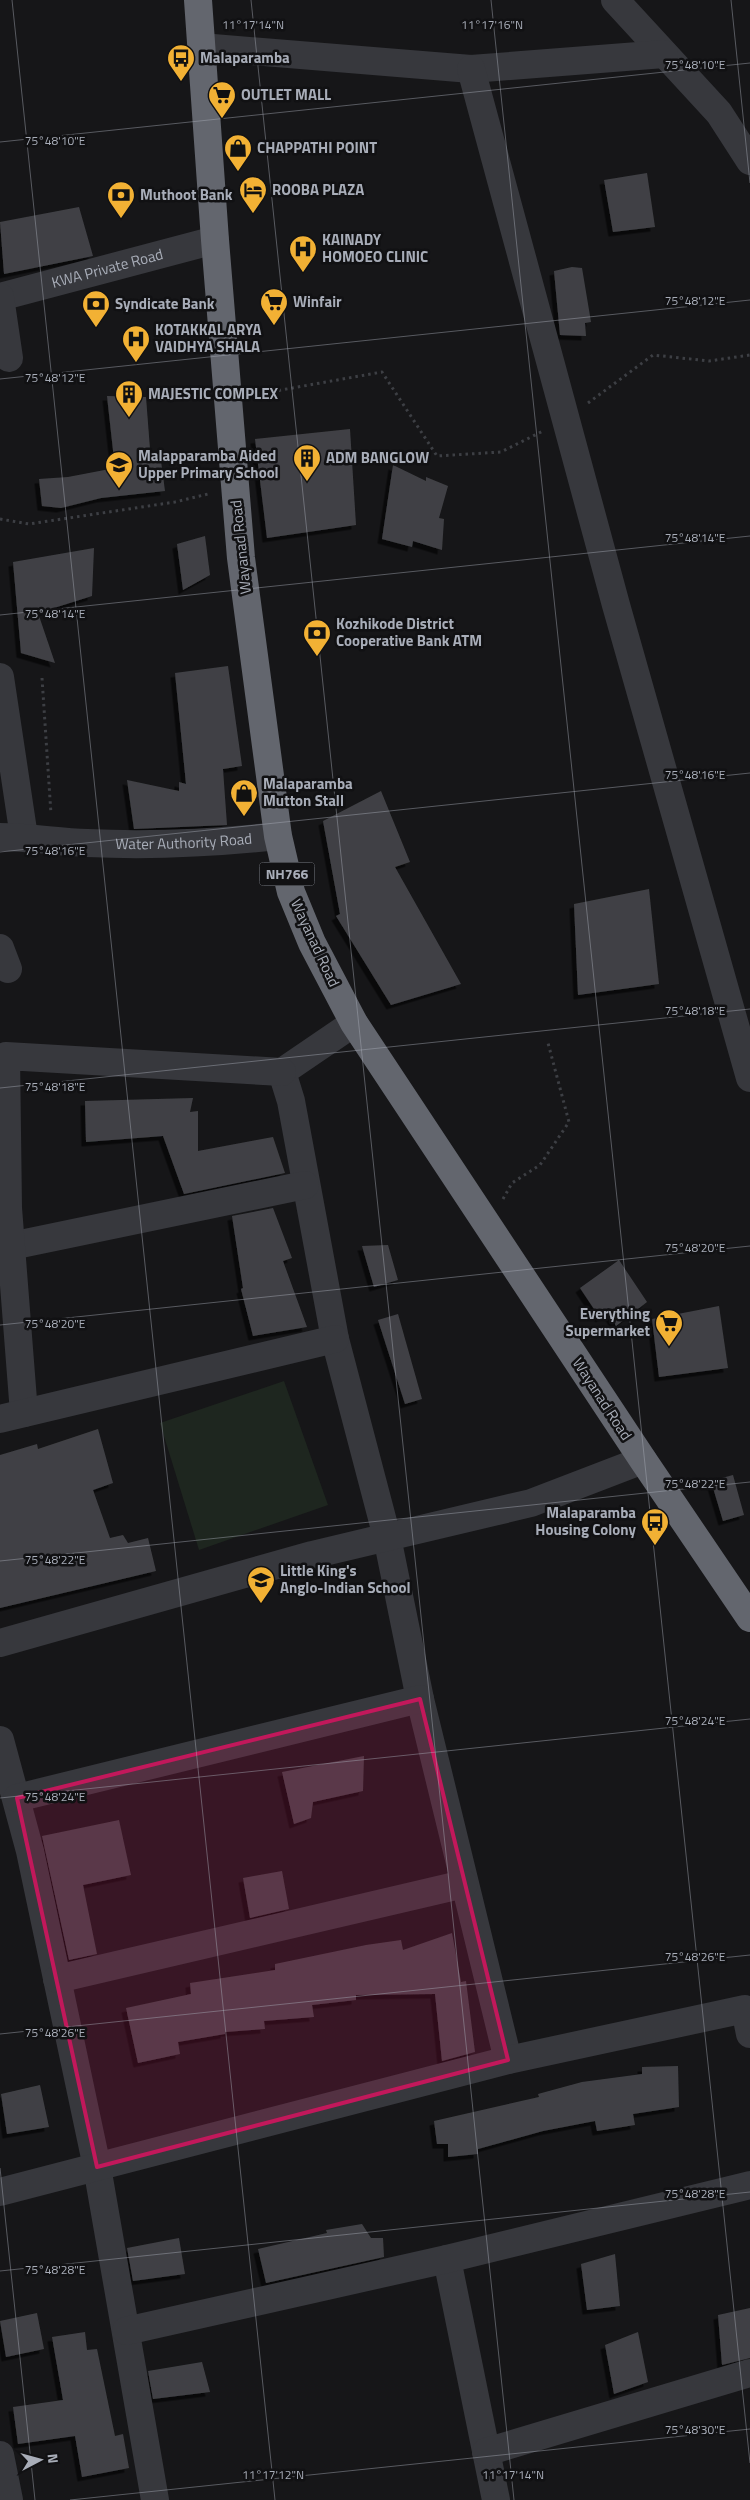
<svg xmlns="http://www.w3.org/2000/svg" width="750" height="2500" font-family="'Titillium Web',sans-serif">
<style>
.green{fill:#1e261f}
.building{fill:#404145;filter:url(#shadow)}
.lines{fill:none;stroke-linecap:round;stroke-linejoin:round}
.path{stroke:#3d3f44;stroke-width:3;stroke-dasharray:2.5 4;stroke-linecap:butt}
.minor{stroke:#37383d;stroke-width:28}
.highway{stroke:#63666e;stroke-width:28}
.marked{fill:#c2185b;fill-opacity:0.2;stroke:#c2185b;stroke-width:4;stroke-linejoin:round}
.ticks{fill:none;stroke:#a8adb8;stroke-width:1;stroke-opacity:0.45}
.labels{text-anchor:middle;stroke-width:5;stroke-linejoin:round;paint-order:stroke}
.shield{fill:#111113;stroke:#7b7e86;stroke-width:1}
.shield-label{font-size:14px;font-weight:bold;fill:#a8adb8}
.poi-label{font-size:15px;font-weight:bold;fill:#a8adb8;stroke:#111113;text-anchor:start}
.street-label{font-size:15px;fill:#a8adb8;stroke:#111113}
.ticks-label{font-size:12px;text-anchor:middle;fill:#a8adb8;stroke:#111113;stroke-width:5;stroke-linejoin:round;paint-order:stroke}
</style>
<defs>
<filter id="shadow"><feDropShadow dx="-4.5" dy="4.5" stdDeviation="0" flood-color="#0009"/></filter>
</defs>
<rect width="100%" height="100%" fill="#161618"/>
<polygon class="green" points="284,1381 328,1505 199,1550 160,1423"/>
<g class="building">
<polygon points="647,173 655,227 613,232 604,180"/>
<polygon points="79,207 93,256 4,274 0,222"/>
<polygon points="572,267 582,268 591,322 585,323 586,336 560,335 554,271"/>
<polygon points="107,396 146,397 151,462 161,461 165,491 101,498 61,508 42,506 39,479 68,477 115,468"/>
<polygon points="350,429 356,525 267,538 255,439"/>
<polygon points="393,465 426,481 426,477 448,486 439,518 444,519 442,550 413,541 412,547 382,539"/>
<polygon points="205,536 210,575 183,590 177,544"/>
<polygon points="94,548 92,596 38,613 55,663 21,653 13,562"/>
<polygon points="228,666 242,766 223,769 227,825 134,829 127,780 179,791 179,782 186,784 175,673"/>
<polygon points="381,791 410,862 395,867 461,984 391,1005 336,916 340,914 323,821"/>
<polygon points="649,889 659,984 578,995 574,904"/>
<polygon points="193,1098 190,1112 198,1111 198,1151 273,1137 285,1173 184,1194 163,1136 86,1142 85,1101"/>
<polygon points="273,1208 292,1258 283,1261 307,1327 253,1336 241,1289 243,1288 232,1216"/>
<polygon points="388,1245 398,1280 374,1287 362,1246"/>
<polygon points="619,1260 647,1302 616,1326 608,1313 600,1318 580,1288"/>
<polygon points="719,1306 728,1368 659,1377 652,1319"/>
<polygon points="398,1314 422,1399 405,1404 378,1320"/>
<polygon points="98,1429 113,1483 93,1490 110,1538 123,1535 128,1543 148,1538 156,1571 0,1608 0,1455 37,1444 38,1449"/>
<polygon points="733,1475 744,1515 723,1521 711,1481"/>
<polygon points="364,1756 363,1791 313,1802 311,1818 294,1824 282,1772"/>
<polygon points="119,1820 131,1875 83,1885 97,1954 69,1960 42,1836"/>
<polygon points="282,1871 289,1909 250,1918 243,1878"/>
<polygon points="452,1933 461,1982 466,1981 475,2052 442,2061 435,1994 356,1995 356,2000 312,2005 314,2017 264,2021 265,2029 225,2032 225,2034 178,2042 180,2054 138,2063 126,2008 191,1994 190,1983 275,1970 275,1964 366,1945 401,1940 403,1950"/>
<polygon points="678,2066 679,2107 633,2114 635,2125 597,2131 595,2121 543,2131 478,2149 478,2154 448,2157 448,2144 437,2144 434,2121 539,2097 538,2094 582,2082 642,2074 642,2067"/>
<polygon points="40,2085 49,2127 7,2134 1,2094"/>
<polygon points="362,2224 371,2238 383,2238 384,2257 266,2283 258,2249 327,2233 326,2230"/>
<polygon points="179,2238 185,2274 133,2281 127,2248"/>
<polygon points="615,2254 620,2306 587,2310 581,2264"/>
<polygon points="750,2308 750,2358 722,2365 718,2315"/>
<polygon points="37,2313 44,2349 6,2357 0,2321"/>
<polygon points="85,2332 87,2350 97,2349 115,2436 123,2434 129,2468 82,2477 75,2436 18,2444 13,2407 63,2400 52,2337"/>
<polygon points="638,2332 648,2382 614,2394 605,2345"/>
<polygon points="202,2362 210,2392 153,2399 148,2371"/>
</g>
<g class="lines">
<g class="path">
<polyline points="253,395 382,372 437,456 501,452 543,431"/>
<polyline points="588,403 653,355 709,361 750,355"/>
<polyline points="0,519 29,524 175,502 208,494"/>
<polyline points="42,678 51,814"/>
<polyline points="503,1199 512,1183 540,1165 569,1122 548,1043"/>
</g>
<g class="minor">
<polyline points="615,0 719,113 750,161"/>
<polyline points="201,47 471,69 664,54"/>
<polyline points="471,69 616,605 750,1078"/>
<path id="s1" d="M0 297 215 240"/>
<polyline points="0,297 9,358"/>
<polyline points="0,677 24,837"/>
<path id="s2" d="M0 837C29 837 58 842 87 843 151 846 214 843 278 836"/>
<polyline points="0,948 8,969"/>
<polyline points="354,1023 282,1072 291,1101 335,1339 387,1537 420,1699 508,2060"/>
<polyline points="11,1246 305,1185"/>
<polyline points="24,1413 8,1208 6,1056 282,1072"/>
<polyline points="0,1419 335,1339"/>
<polyline points="0,1643 312,1555 531,1503 643,1460"/>
<polyline points="0,1740 30,1851 97,2167 155,2500"/>
<polyline points="17,1798 420,1699"/>
<polyline points="57,1979 464,1884"/>
<polyline points="0,2192 508,2060 745,2009 750,2034"/>
<polyline points="447,2259 496,2500"/>
<polyline points="126,2331 447,2259 750,2185"/>
<polyline points="486,2452 750,2373"/>
<polyline points="0,2455 9,2500"/>
</g>
<polyline class="highway" points="198,0 215,240 241,558 278,836 291,892 312,943 354,1023 643,1460 750,1618"/>
</g>
<path class="marked" d="M420 1699 508 2060 97 2167 17 1798Z"/>
<path class="ticks" d="M12 0 275 2500M251 0 514 2500M491 0 750 2463M731 0 750 183M0 142 750 63M0 379 750 300M0 615 750 536M0 852 750 773M0 1088 750 1009M0 1325 750 1246M0 1561 750 1482M0 1798 750 1719M0 2034 750 1955M0 2168 35 2500M0 2271 750 2192M70 2500 750 2429"/>
<defs>
<g id="bus-pin" transform="scale(1.4375)"><path d="M0 17L-7.5 6A9.5 9.5 0 1 1 7.5 6Z" fill="#f2b134" stroke="#111113"/><path d="M-5-6H5V4H4V6H2V4H-2V6H-4V4H-5ZM-3.5-4V0h7V-4ZM-3.5 1.2v1.5H-2V1.2ZM2 1.2v1.5H3.5V1.2Z" fill="#111"/></g>
<g id="supermarket-pin" transform="scale(1.4375)"><path d="M0 17L-7.5 6A9.5 9.5 0 1 1 7.5 6Z" fill="#f2b134" stroke="#111113"/><path d="M-6-5.5h2.5l.6 2H6L4.5 2H-2.5L-4.4-4H-6ZM-1.5 3.2a1.3 1.3 0 1 0 .1 0ZM3 3.2a1.3 1.3 0 1 0 .1 0Z" fill="#111"/></g>
<g id="shop-pin" transform="scale(1.4375)"><path d="M0 17L-7.5 6A9.5 9.5 0 1 1 7.5 6Z" fill="#f2b134" stroke="#111113"/><path d="M-5-2.5h2.3a2.7 3.5 0 0 1 5.4 0H5L5.5 6h-11ZM-1.5-2.5h3a1.5 2.3 0 0 0-3 0Z" fill="#111"/></g>
<g id="hotel-pin" transform="scale(1.4375)"><path d="M0 17L-7.5 6A9.5 9.5 0 1 1 7.5 6Z" fill="#f2b134" stroke="#111113"/><path d="M-6-4.5h1.5V1H6V5H4.5V3h-9V5H-6ZM-4 0a1.8 1.8 0 1 1 3.6 0ZM.5 0V-2.5h3Q6-2.5 6 0Z" fill="#111"/></g>
<g id="bank-pin" transform="scale(1.4375)"><path d="M0 17L-7.5 6A9.5 9.5 0 1 1 7.5 6Z" fill="#f2b134" stroke="#111113"/><path d="M-6-4H6V4H-6ZM0-2.3a2.3 2.3 0 1 0 0 4.6a2.3 2.3 0 1 0 0-4.6Z" fill="#111"/></g>
<g id="hospital-pin" transform="scale(1.4375)"><path d="M0 17L-7.5 6A9.5 9.5 0 1 1 7.5 6Z" fill="#f2b134" stroke="#111113"/><path d="M-5-5h3v3.5h4V-5h3V5h-3V1.5h-4V5h-3Z" fill="#111"/></g>
<g id="building-pin" transform="scale(1.4375)"><path d="M0 17L-7.5 6A9.5 9.5 0 1 1 7.5 6Z" fill="#f2b134" stroke="#111113"/><path d="M-4-6H4V6H1V3H-1V6H-4ZM-2.5-4.3h1.7v1.8h-1.7ZM.8-4.3h1.7v1.8H.8ZM-2.5-1h1.7V.8h-1.7ZM.8-1h1.7V.8H.8Z" fill="#111"/></g>
<g id="school-pin" transform="scale(1.4375)"><path d="M0 17L-7.5 6A9.5 9.5 0 1 1 7.5 6Z" fill="#f2b134" stroke="#111113"/><path d="M0-5L7-2L0 1L-7-2ZM-4 1L0 2.5L4 1V4Q0 6-4 4Z" fill="#111"/></g>
</defs>
<g fill-rule="evenodd">
<use href="#bus-pin" x="181" y="58"/>
<use href="#supermarket-pin" x="222" y="95"/>
<use href="#shop-pin" x="238" y="148"/>
<use href="#hotel-pin" x="253" y="190"/>
<use href="#bank-pin" x="121" y="195"/>
<use href="#hospital-pin" x="303" y="249"/>
<use href="#supermarket-pin" x="274" y="302"/>
<use href="#bank-pin" x="96" y="304"/>
<use href="#hospital-pin" x="136" y="339"/>
<use href="#building-pin" x="129" y="394"/>
<use href="#building-pin" x="307" y="458"/>
<use href="#school-pin" x="119" y="465"/>
<use href="#bank-pin" x="317" y="633"/>
<use href="#shop-pin" x="244" y="793"/>
<use href="#supermarket-pin" x="669" y="1323"/>
<use href="#bus-pin" x="655" y="1522"/>
<use href="#school-pin" x="261" y="1580"/>
</g>
<g class="labels">
<rect class="shield" x="259.5" y="862.5" width="55" height="23" rx="4"/>
<g class="shield-label">
<text x="287" y="879">NH766</text>
</g>
<g class="poi-label">
<text x="200" y="63">Malaparamba</text>
<text x="241" y="100">OUTLET MALL</text>
<text x="257" y="153">CHAPPATHI POINT</text>
<text x="272" y="195">ROOBA PLAZA</text>
<text x="140" y="200">Muthoot Bank</text>
<text x="322" y="245">KAINADY<tspan x="322" dy="17">HOMOEO CLINIC</tspan></text>
<text x="293" y="307">Winfair</text>
<text x="115" y="309">Syndicate Bank</text>
<text x="155" y="335">KOTAKKAL ARYA<tspan x="155" dy="17">VAIDHYA SHALA</tspan></text>
<text x="148" y="399">MAJESTIC COMPLEX</text>
<text x="138" y="461">Malapparamba Aided<tspan x="138" dy="17">Upper Primary School</tspan></text>
<text x="326" y="463">ADM BANGLOW</text>
<text x="336" y="629">Kozhikode District<tspan x="336" dy="17">Cooperative Bank ATM</tspan></text>
<text x="263" y="789">Malaparamba<tspan x="263" dy="17">Mutton Stall</tspan></text>
<text x="650" y="1319" text-anchor="end">Everything<tspan x="650" dy="17">Supermarket</tspan></text>
<text x="636" y="1518" text-anchor="end">Malaparamba<tspan x="636" dy="17">Housing Colony</tspan></text>
<text x="280" y="1576">Little King's<tspan x="280" dy="17">Anglo-Indian School</tspan></text>
</g>
<g class="street-label">
<text dy="5" stroke="none"><textPath href="#s1" startOffset="111">KWA Private Road</textPath></text>
<text transform="translate(241 547) rotate(-96)" y="5">Wayanad Road</text>
<text dy="5" stroke="none"><textPath href="#s2" startOffset="184">Water Authority Road</textPath></text>
<text transform="translate(315 943) rotate(65)" y="5">Wayanad Road</text>
<text transform="translate(602 1399) rotate(57)" y="5">Wayanad Road</text>
</g>
</g>
<g class="ticks-label">
<text x="253" y="29">11°17'14"N</text>
<text x="492" y="29">11°17'16"N</text>
<text x="695" y="69">75°48'10"E</text>
<text x="55" y="145">75°48'10"E</text>
<text x="695" y="305">75°48'12"E</text>
<text x="55" y="382">75°48'12"E</text>
<text x="695" y="542">75°48'14"E</text>
<text x="55" y="618">75°48'14"E</text>
<text x="695" y="779">75°48'16"E</text>
<text x="55" y="855">75°48'16"E</text>
<text x="695" y="1015">75°48'18"E</text>
<text x="55" y="1091">75°48'18"E</text>
<text x="695" y="1252">75°48'20"E</text>
<text x="55" y="1328">75°48'20"E</text>
<text x="695" y="1488">75°48'22"E</text>
<text x="55" y="1564">75°48'22"E</text>
<text x="695" y="1725">75°48'24"E</text>
<text x="55" y="1801">75°48'24"E</text>
<text x="695" y="1961">75°48'26"E</text>
<text x="55" y="2037">75°48'26"E</text>
<text x="695" y="2198">75°48'28"E</text>
<text x="55" y="2274">75°48'28"E</text>
<text x="695" y="2434">75°48'30"E</text>
<text x="273" y="2479">11°17'12"N</text>
<text x="513" y="2479">11°17'14"N</text>
</g>
<g transform="translate(40 2460) rotate(84)" stroke="#111113" stroke-width="4" paint-order="stroke">
<path d="M0-4L9 19L0 12L-9 19Z" fill="#a8adb8"/>
<text y="-8" font-size="14" font-weight="bold" text-anchor="middle" fill="#a8adb8">N</text>
</g>
</svg>
